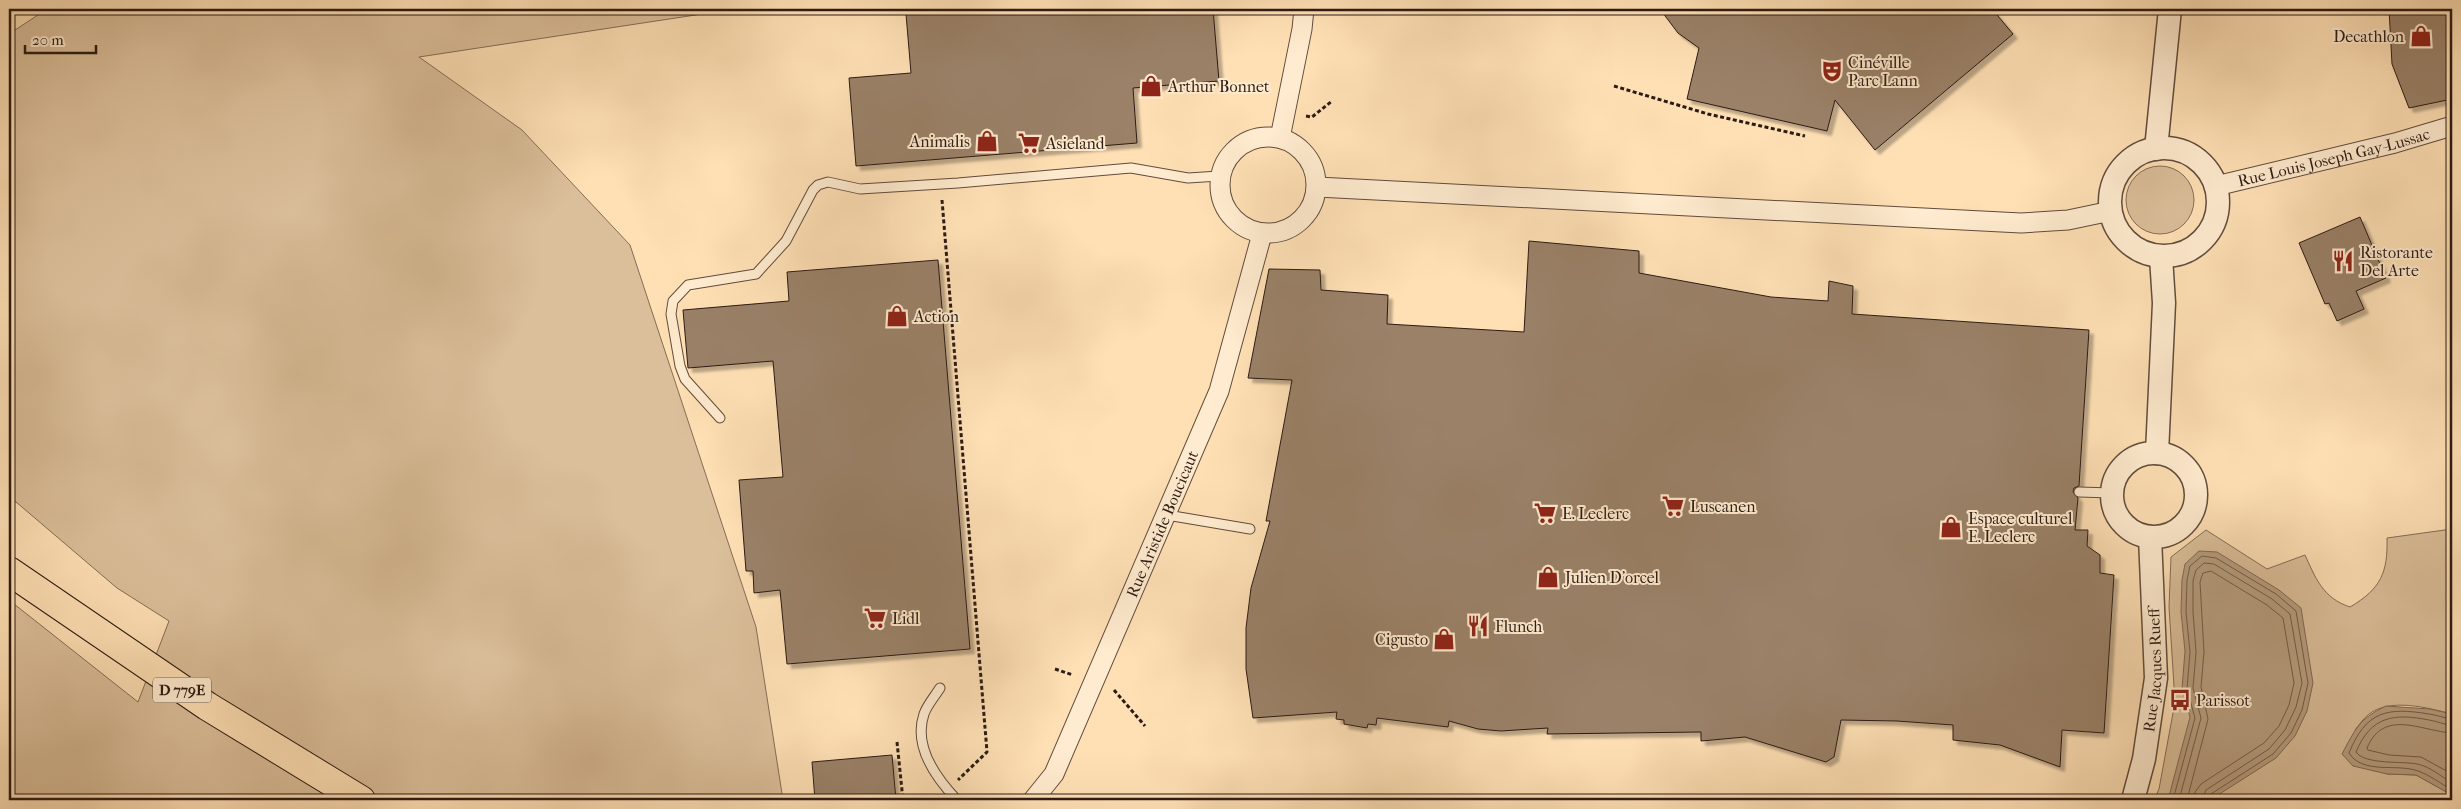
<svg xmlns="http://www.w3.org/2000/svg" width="2461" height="809" font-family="'IM FELL French Canon',serif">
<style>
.green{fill:#dbbf9a;stroke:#846d57}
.water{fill:#b79d7e;stroke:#7f6954}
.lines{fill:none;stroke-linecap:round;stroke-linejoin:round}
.shore{stroke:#725c49;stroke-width:1}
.building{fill:#9a8168;stroke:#2c1b14;filter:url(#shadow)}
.service-casing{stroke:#614c3c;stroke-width:11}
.minor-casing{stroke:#614c3c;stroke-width:21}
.tertiary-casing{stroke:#614c3c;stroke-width:25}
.primary-casing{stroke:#2c1b14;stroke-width:30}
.path{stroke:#2c1b14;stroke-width:3;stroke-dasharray:4 2.5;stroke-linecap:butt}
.service{stroke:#ffebcf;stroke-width:9}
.minor{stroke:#ffebcf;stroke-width:19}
.tertiary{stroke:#ffebcf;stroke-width:22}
.primary{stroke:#ffe0b5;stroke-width:28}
.labels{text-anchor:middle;stroke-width:4;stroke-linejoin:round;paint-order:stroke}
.shield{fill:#ffebcf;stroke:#6b594c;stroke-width:1}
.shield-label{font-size:15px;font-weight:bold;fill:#2c1b14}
.poi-label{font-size:16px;fill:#2c1b14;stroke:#ffebcf;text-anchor:start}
.street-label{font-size:16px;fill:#2c1b14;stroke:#ffebcf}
</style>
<defs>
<filter id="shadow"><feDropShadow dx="4.5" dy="4.5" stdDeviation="1" flood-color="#0004"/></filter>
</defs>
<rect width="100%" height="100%" fill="#ffe0b5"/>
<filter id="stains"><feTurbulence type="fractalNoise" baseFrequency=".004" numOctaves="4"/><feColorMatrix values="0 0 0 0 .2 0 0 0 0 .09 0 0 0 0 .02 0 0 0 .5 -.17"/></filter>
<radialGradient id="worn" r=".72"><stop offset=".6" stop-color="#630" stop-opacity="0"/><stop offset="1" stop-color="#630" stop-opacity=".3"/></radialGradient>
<g class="green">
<polygon points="47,9 735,9 419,57 522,130 630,245 756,627 783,800 9,800 9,600 138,702 169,621 117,588 9,496 9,34"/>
<circle cx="2160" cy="200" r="34"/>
<path d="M2452 529V714C2428 708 2389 697 2368 715 2363 719 2359 725 2355 730L2387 774 2416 775 2452 795V800H2319L2301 796 2283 800H2154L2159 789 2175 702 2169 607 2171 557 2206 530 2267 569 2305 555C2316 579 2323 598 2350 607 2381 589 2388 572 2387 538Z"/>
</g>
<g class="water">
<polygon points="2199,551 2217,552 2279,590 2301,608 2313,683 2307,711 2295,736 2276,758 2210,800 2168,800 2190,717 2182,689 2185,651 2181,612 2182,580 2185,564"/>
<path d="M2386 706 2430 709 2452 714V795L2416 775 2387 774 2353 766 2342 754C2356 728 2359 719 2386 706Z"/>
</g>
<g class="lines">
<g class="shore">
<path d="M2452 719C2444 718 2437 715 2429 714 2387 707 2366 711 2349 753 2363 775 2397 763 2418 771 2430 775 2441 784 2452 790"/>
<path d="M2452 725C2444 725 2437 721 2429 720 2394 713 2371 716 2356 752 2365 765 2403 761 2417 764 2429 766 2442 777 2452 783"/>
<path d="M2452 733C2421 731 2384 708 2367 748L2368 750 2389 755 2421 757 2452 774"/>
<polyline points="2173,800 2195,718 2187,689 2190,652 2186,612 2187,580 2190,566 2202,556 2216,558 2276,594 2296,611 2308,683 2302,710 2291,733 2273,754 2211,794 2208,800"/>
<polyline points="2179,800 2201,718 2193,688 2196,652 2193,612 2193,581 2196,570 2204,563 2214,564 2272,599 2290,614 2302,683 2296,707 2285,730 2269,749 2206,790 2202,800"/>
<polyline points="2187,800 2208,719 2201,687 2204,652 2200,582 2203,573 2211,571 2267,605 2283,618 2294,683 2289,705 2279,726 2264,743 2201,784 2195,792 2194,800"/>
</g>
</g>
<g class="building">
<polygon points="983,9 1213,9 1219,81 1133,88 1137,143 856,166 849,78 911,73 906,14"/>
<polygon points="1660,9 1992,9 2013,34 1875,150 1835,100 1827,131 1687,99 1699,48 1678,33"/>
<polygon points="2389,9 2452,9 2452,99 2409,108 2392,64"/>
<polygon points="2360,217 2386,278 2356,291 2364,309 2337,321 2329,303 2325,304 2299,243"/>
<polygon points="1529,241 1639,251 1639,273 1771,297 1828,301 1829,281 1853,286 1852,314 2089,330 2079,486 2074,488 2073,492 2078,498 2075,530 2088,530 2087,546 2100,555 2100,573 2114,575 2104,733 2062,730 2060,767 2000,745 1953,740 1953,725 1897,721 1841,720 1834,757 1826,762 1745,737 1701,741 1701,732 1547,734 1548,728 1501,731 1478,729 1449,721 1448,727 1377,718 1376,725 1368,724 1367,728 1344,724 1344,720 1336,719 1337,712 1253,718 1246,669 1246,628 1251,588 1270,521 1266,521 1292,380 1248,378 1269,269 1320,270 1321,290 1388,295 1387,324 1524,332"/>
<polygon points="938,260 970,649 787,664 780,590 754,593 753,571 746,571 739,480 783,477 773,361 688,368 683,310 789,301 787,272"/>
<polygon points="892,755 896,800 815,800 812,762"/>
</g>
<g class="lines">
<g class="service-casing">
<g id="service">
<polyline points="720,418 685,379 680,366 671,314 673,301 688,285 756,274 786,241 813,190 818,185 828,182 860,189 958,183 1131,168 1188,178 1219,176"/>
<polyline points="2079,492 2112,493"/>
<polyline points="1167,515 1250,529"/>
<path d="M940 688C935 696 927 705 924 714 913 746 936 778 957 800"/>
</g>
</g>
<g class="minor-casing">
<g id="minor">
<circle cx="1268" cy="185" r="48"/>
<polyline points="1280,138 1302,29 1304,9"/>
<path id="s1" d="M2216 186 2395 143 2452 126"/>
<polyline points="1317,187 2021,223 2068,220 2111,211"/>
<path id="s2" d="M1033 800 1054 774 1219 391 1262 234"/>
</g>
</g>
<g class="tertiary-casing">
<g id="tertiary">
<circle cx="2164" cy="202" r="54"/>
<polyline points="2156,149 2170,9"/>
<polyline points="2157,453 2164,303 2161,257"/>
<circle cx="2154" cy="495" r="42"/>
<path id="s3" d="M2133 800 2144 759 2156 678 2150 537"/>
</g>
</g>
<g class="primary-casing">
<polyline id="primary" points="9,571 207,706 361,800"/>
</g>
<g class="path">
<polyline points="1614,86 1708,114 1805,136"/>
<polyline points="1306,116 1312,117 1332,101"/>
<polyline points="942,200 987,752 958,780"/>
<polyline points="1055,669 1073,675"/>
<polyline points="1114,690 1145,726"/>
<polyline points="897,742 903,800"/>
</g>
<use href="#service" class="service"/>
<use href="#minor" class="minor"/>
<use href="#tertiary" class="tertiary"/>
<use href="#primary" class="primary"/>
</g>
<defs>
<g id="shop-bare" transform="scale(1.725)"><path d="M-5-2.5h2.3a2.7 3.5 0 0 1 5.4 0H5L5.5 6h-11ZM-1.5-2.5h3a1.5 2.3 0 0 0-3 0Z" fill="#8f2418" stroke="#ffebcf" stroke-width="2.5" paint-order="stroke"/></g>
<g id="theatre-bare" transform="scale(1.725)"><path d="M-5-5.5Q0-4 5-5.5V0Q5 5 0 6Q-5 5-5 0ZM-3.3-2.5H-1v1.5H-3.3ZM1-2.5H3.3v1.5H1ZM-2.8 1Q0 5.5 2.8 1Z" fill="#8f2418" stroke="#ffebcf" stroke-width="2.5" paint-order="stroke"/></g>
<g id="supermarket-bare" transform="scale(1.725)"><path d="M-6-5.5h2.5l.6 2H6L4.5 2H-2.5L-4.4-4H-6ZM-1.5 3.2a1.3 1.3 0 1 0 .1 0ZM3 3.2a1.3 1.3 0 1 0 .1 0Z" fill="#8f2418" stroke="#ffebcf" stroke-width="2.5" paint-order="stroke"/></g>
<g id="restaurant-bare" transform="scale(1.725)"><path d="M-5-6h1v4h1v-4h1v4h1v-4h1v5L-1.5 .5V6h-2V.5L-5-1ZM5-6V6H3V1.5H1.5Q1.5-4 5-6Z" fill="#8f2418" stroke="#ffebcf" stroke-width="2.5" paint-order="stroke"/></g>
<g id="bus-bare" transform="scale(1.725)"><path d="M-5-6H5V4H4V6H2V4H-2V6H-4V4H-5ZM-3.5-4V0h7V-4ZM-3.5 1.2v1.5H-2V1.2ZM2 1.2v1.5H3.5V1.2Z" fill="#8f2418" stroke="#ffebcf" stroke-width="2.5" paint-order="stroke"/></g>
</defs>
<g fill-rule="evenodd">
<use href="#shop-bare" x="2421" y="36"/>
<use href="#theatre-bare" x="1832" y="71"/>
<use href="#shop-bare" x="1151" y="86"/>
<use href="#shop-bare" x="987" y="141"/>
<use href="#supermarket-bare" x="1029" y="143"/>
<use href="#restaurant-bare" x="2343" y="261"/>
<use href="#shop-bare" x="897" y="316"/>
<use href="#supermarket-bare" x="1673" y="506"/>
<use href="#supermarket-bare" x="1545" y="513"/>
<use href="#shop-bare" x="1951" y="527"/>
<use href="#shop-bare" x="1548" y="577"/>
<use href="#supermarket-bare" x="875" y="618"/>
<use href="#restaurant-bare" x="1478" y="626"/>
<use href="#shop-bare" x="1444" y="639"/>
<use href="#bus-bare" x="2180" y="700"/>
</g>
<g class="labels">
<rect class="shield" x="153" y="677.5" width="58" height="25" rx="4"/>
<g class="shield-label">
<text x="182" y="695">D 779E</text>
</g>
<g class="poi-label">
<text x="2404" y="42" text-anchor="end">Decathlon</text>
<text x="1848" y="68">Cinéville<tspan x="1848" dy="18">Parc Lann</tspan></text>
<text x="1168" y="92">Arthur Bonnet</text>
<text x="970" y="147" text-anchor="end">Animalis</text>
<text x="1046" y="149">Asieland</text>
<text x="2360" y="258">Ristorante<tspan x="2360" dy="18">Del Arte</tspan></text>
<text x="914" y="322">Action</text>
<text x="1690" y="512">Luscanen</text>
<text x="1562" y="519">E. Leclerc</text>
<text x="1968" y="524">Espace culturel<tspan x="1968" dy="18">E. Leclerc</tspan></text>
<text x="1565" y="583">Julien D'orcel</text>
<text x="892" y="624">Lidl</text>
<text x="1495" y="632">Flunch</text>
<text x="1428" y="645" text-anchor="end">Cigusto</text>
<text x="2196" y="706">Parissot</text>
</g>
<g class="street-label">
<text dy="6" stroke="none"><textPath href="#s1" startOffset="121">Rue Louis Joseph Gay-Lussac</textPath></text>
<text dy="6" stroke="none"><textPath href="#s2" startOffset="306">Rue Aristide Boucicaut</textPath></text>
<text dy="6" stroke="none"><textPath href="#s3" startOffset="132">Rue Jacques Rueff</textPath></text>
</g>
</g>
<rect width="2461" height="809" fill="none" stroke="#ffe0b5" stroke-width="30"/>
<rect x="10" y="10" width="2441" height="789" fill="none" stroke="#2c1b14" stroke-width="2.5"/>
<rect x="15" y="15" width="2431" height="779" fill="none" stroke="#2c1b14"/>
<path d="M25 45v8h71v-8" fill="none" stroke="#2c1b14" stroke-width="2.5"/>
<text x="32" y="45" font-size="15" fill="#2c1b14" stroke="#ffebcf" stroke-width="4" paint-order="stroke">20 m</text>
<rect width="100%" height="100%" filter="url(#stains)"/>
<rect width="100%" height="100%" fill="url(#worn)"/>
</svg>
